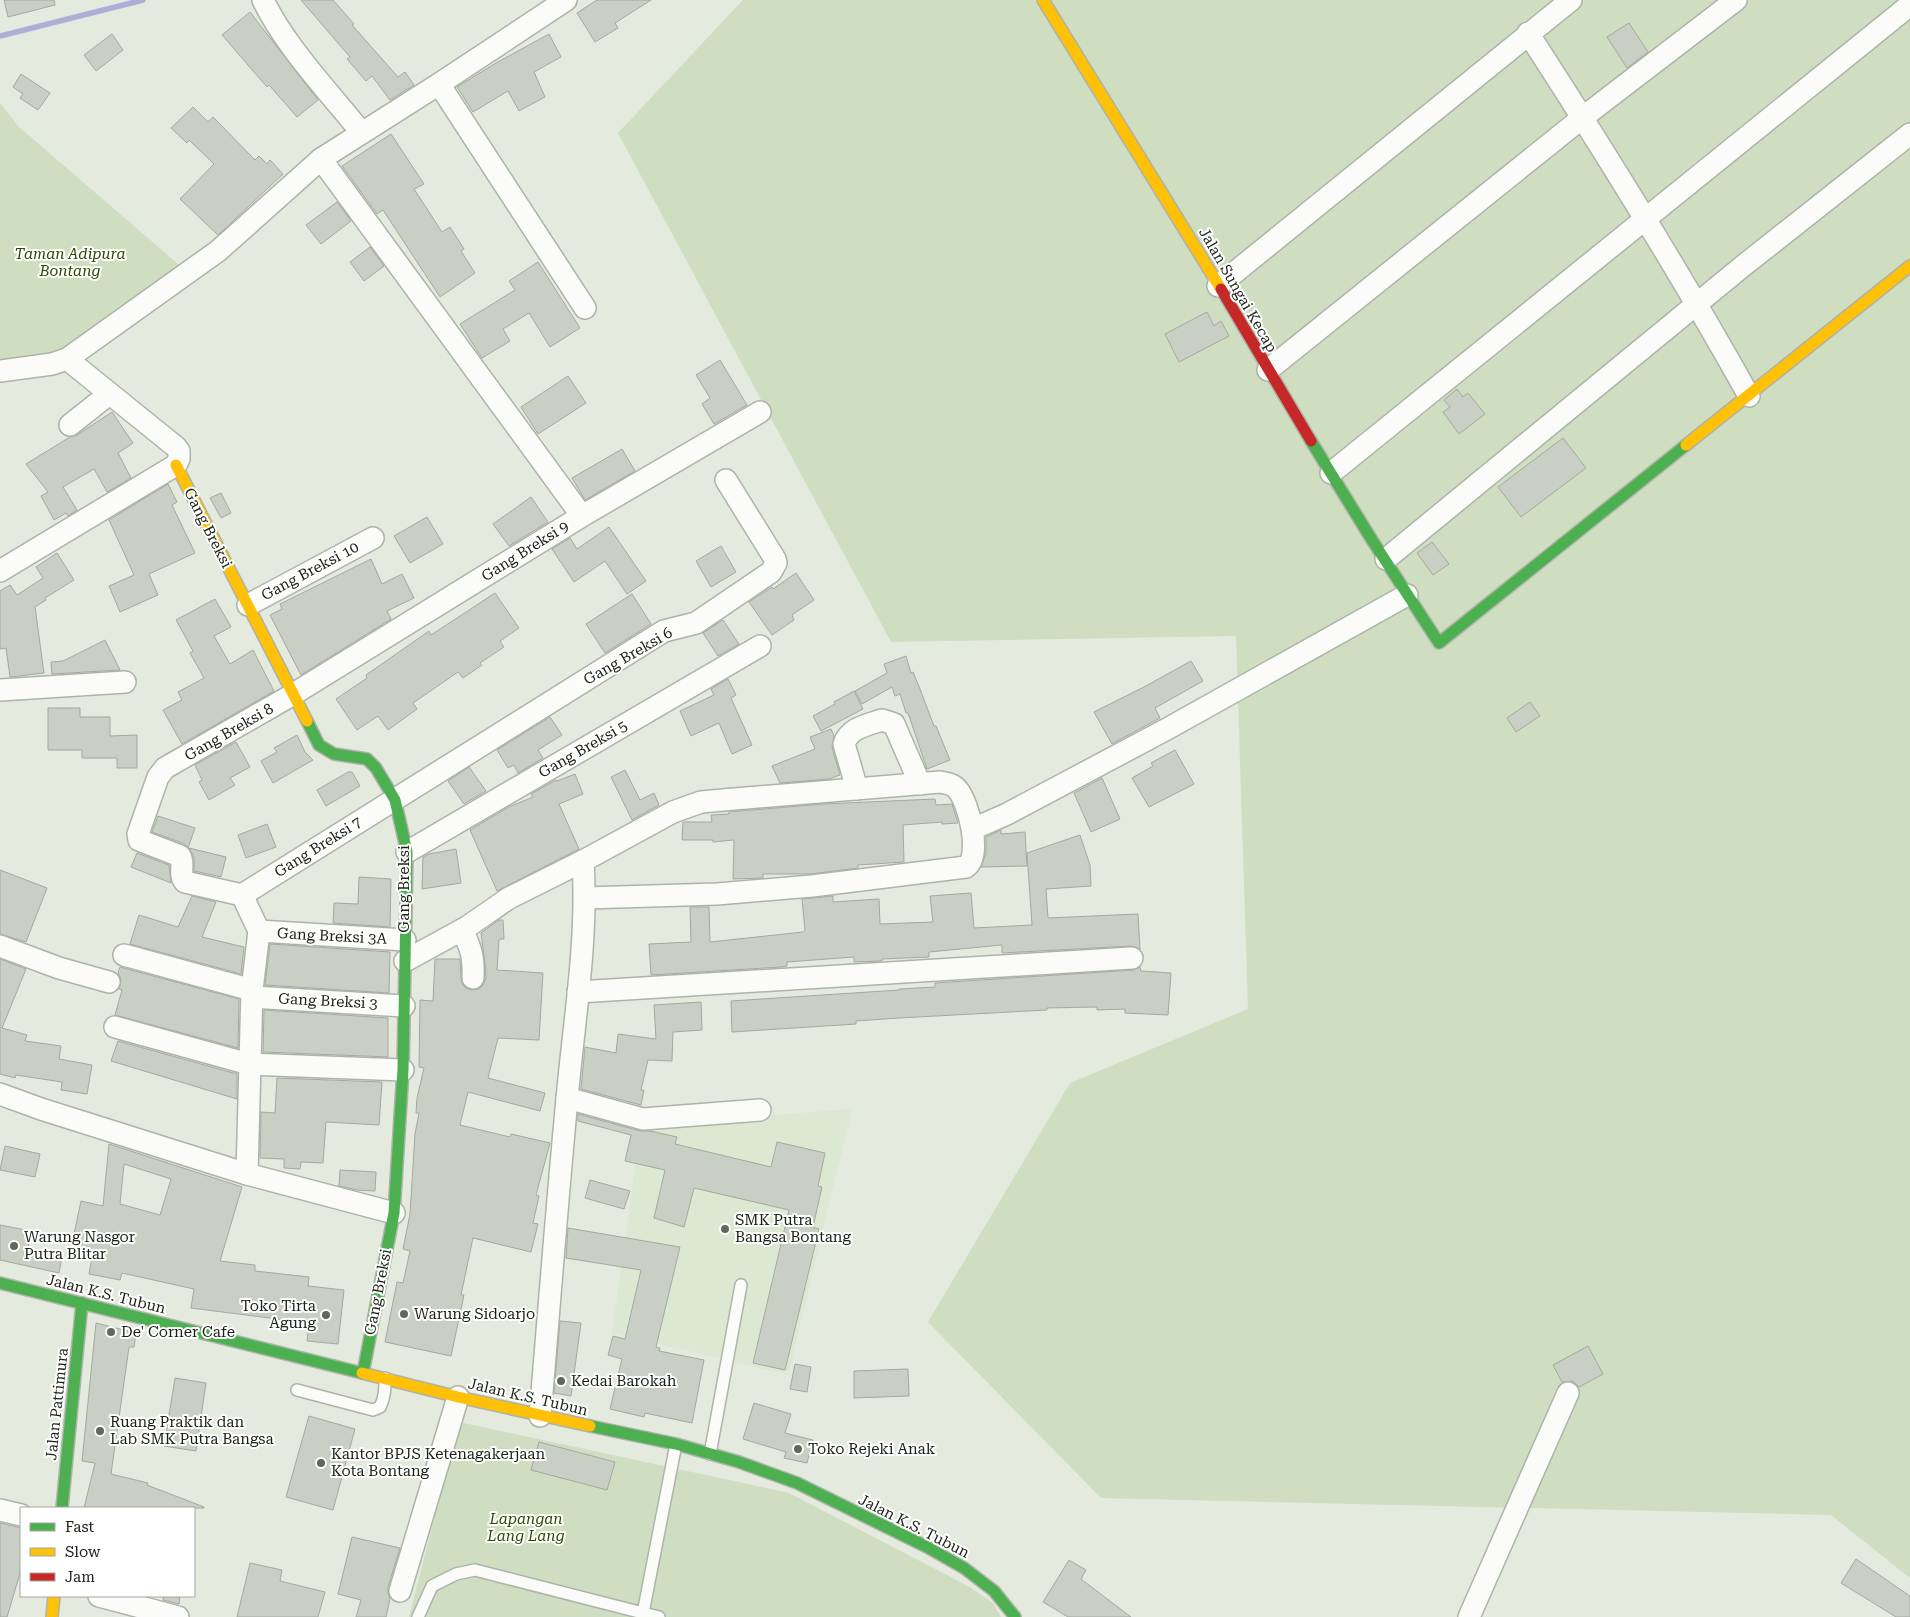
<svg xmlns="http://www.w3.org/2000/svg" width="1910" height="1617" font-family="'Roboto Serif',serif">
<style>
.built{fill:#dce8d1}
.green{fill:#cfddc1}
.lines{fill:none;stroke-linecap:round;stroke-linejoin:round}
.stream{stroke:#abaed6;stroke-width:5.5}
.building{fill:#cacfc5;stroke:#a4a99f;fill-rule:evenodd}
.lane-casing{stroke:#aeb3a9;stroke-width:14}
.street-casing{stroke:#aeb3a9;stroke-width:24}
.fast-casing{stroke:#aeb3a9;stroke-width:14}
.slow-casing{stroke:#aeb3a9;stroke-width:14}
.jam-casing{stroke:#aeb3a9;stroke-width:14}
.lane{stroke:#fbfcfa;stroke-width:11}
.street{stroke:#fbfcfa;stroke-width:21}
.fast{stroke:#4caf50;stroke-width:11}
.slow{stroke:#ffc107;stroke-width:11}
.jam{stroke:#c62828;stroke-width:11}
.poi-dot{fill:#61675d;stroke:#fff;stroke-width:2}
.labels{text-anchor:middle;stroke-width:4;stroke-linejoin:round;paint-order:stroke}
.park-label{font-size:15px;font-style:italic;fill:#2c4701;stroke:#fff}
.street-label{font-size:15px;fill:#1b2017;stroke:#fff}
.poi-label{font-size:15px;fill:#1b2017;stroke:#fff;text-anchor:start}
</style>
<rect width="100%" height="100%" fill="#e4eade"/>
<polygon class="built" points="852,1109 788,1375 612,1333 641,1125"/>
<g class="green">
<polygon points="743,0 1910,0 1910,1578 1831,1515 1101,1498 928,1322 1070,1083 1248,1009 1236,636 891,642 618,133"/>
<polygon points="0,103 19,127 185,270 49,360 0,366"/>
<polygon points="459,1422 789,1493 968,1586 993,1603 1001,1617 409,1617"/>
</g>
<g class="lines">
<polyline class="stream" points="0,36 143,0"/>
</g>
<g class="building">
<polygon points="4,0 54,0 55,5 8,17"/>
<polygon points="301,0 333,0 354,24 352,25 398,77 405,72 414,85 390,100 372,76 366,81 347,59 350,57"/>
<polygon points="597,0 651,0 615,23 618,28 595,42 577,13"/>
<polygon points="250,12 318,100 297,117 269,85 267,87 222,35"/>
<polygon points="1629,23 1648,52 1627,68 1607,37"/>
<polygon points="112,34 123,50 96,71 84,55"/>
<polygon points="549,34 561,57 534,72 545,97 519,111 508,91 473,112 457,87 496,63"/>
<polygon points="21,74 50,93 38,110 20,98 23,94 13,87"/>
<polygon points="193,107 208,122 213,117 255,160 259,156 267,164 270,160 283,174 218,235 180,199 214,164 189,140 187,143 171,128"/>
<polygon points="391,134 424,184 414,189 442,232 450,227 464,249 461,251 475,273 440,297 383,210 377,214 342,166"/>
<polygon points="337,202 351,221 321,244 306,225"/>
<polygon points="370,247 384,266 364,281 350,262"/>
<polygon points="538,262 580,328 550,347 529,313 503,329 510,341 482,358 460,324 515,290 509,281"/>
<polygon points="1207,312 1214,326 1221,321 1229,336 1179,362 1165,334"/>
<polygon points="720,360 747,405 714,424 702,404 710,398 696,375"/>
<polygon points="568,376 586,403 538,434 521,407"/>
<polygon points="1457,389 1463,397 1468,393 1485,414 1459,434 1443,412 1450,407 1444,400"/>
<polygon points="112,412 133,443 118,453 131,478 107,492 94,469 63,487 77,510 68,516 66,513 54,520 41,496 48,492 26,464 70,437 77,435"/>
<polygon points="1563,438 1586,468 1521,517 1498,487"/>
<polygon points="622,449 635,471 585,500 572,478"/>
<polygon points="168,484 177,502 172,505 195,553 149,574 158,595 120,612 109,586 134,575 109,520"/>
<polygon points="221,493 231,513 221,518 210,498"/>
<polygon points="531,497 548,522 509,546 493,524"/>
<polygon points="427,517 443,544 410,563 394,536"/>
<polygon points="609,527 646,581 627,594 605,561 574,582 552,549 570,538 577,549"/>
<polygon points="1432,542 1449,564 1433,575 1417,553"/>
<polygon points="721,546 736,572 711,587 696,561"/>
<polygon points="57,553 74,580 45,598 46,600 35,607 44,673 10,677 6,648 0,649 0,591 10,585 17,595 43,578 36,567"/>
<polygon points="371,559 382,584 402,574 414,598 387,611 391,619 301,675 270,615 282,609 280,604"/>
<polygon points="796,573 814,600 792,615 794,620 772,635 749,602 772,587 773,589"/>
<polygon points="495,593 519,628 500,641 504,647 480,663 482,665 463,678 458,672 413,703 417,709 388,730 378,716 357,730 336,699 367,678 366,675 429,631 431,635"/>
<polygon points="632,594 651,624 605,653 586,624"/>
<polygon points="215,599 231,627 214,636 230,664 253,650 274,691 182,744 163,710 182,700 178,692 204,678 190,653 193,651 176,620"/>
<polygon points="723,620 739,644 718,656 703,633"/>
<polygon points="105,640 120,670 52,674 51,662 63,661"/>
<polygon points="906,656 911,673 913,672 920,689 934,726 936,726 950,760 927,769 908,713 906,713 900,694 895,696 892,687 862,704 855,691 887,673 884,664"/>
<polygon points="1191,661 1203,681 1155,708 1160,718 1112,744 1094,712 1144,687"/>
<polygon points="728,679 736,695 731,698 752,745 732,754 719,723 691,736 680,711 714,695 711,689"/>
<polygon points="854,691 863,709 821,731 813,716 835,704 834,702"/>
<polygon points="1530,702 1540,716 1516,732 1507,718"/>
<polygon points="48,708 80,708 80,717 110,717 110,736 137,735 137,768 117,768 117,758 82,758 82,750 48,750"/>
<polygon points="550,717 562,735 538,750 543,758 518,773 514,765 508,768 497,750"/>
<polygon points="831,729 834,736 832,747 840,775 829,779 780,783 772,766 815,749 810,737"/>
<polygon points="297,735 305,752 313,760 273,783 261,761 277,752 274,748"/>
<polygon points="236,742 250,767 230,778 235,785 209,800 199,782 202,780 195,765"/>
<polygon points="1175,750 1194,784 1149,807 1132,778 1153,766 1151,763"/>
<polygon points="469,767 486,791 464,804 448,781"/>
<polygon points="625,770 640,800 654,793 659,805 632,820 611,777"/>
<polygon points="348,772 352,772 360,786 326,806 317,790"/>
<polygon points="575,774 583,794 559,804 579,849 497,891 470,830 509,807 533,797 531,794 556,780 557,781"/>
<polygon points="1102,778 1120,819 1091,832 1074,793"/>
<polygon points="935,799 936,805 952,804 958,823 942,824 942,822 903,825 904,862 858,865 858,868 811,874 763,874 763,878 733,879 734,840 713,842 713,840 682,840 683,822 712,822 711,815 729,814 729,812 823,804"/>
<polygon points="158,816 195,828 188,848 185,844 152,832"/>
<polygon points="267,824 276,847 246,858 238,835"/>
<polygon points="1001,830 1001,834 1025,832 1027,866 981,867 986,853 986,837"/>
<polygon points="1080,835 1090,865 1091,886 1046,889 1048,918 1138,914 1140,949 1131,946 1002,953 1002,945 929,952 929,957 882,959 882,961 854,962 854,957 787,962 787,966 781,967 651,975 649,944 691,942 690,907 709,907 710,942 803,932 805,930 802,899 833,896 833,902 879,899 880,924 933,922 930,896 971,893 974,928 1032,925 1027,853"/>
<polygon points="189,848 226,857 221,877 194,871 194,857"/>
<polygon points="456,849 461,883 422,889 423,857 429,854"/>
<polygon points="137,853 169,865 171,883 131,867"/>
<polygon points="0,870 47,888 26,942 0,934"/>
<polygon points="359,877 391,879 390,927 333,923 334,903 358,904"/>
<polygon points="192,896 216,902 202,937 244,947 241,974 130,944 139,915 178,927"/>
<polygon points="499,920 503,920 504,939 499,939 497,970 543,973 539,1040 498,1038 488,1078 545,1093 540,1111 468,1092 460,1125 510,1137 511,1134 550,1143 536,1195 539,1196 533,1223 538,1224 531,1252 473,1238 461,1295 464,1295 451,1356 385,1342 397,1282 403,1283 410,1251 403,1249 410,1214 415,1134 419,1113 416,1113 417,1098 424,1068 419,1067 420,1000 433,1001 435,959 460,959 461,978 462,984 467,989 473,990 479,989 483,985 486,978 485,964 481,933"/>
<polygon points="270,944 390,952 389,993 265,985"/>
<polygon points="0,959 26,969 2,1028 27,1035 25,1041 61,1046 59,1059 92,1065 87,1094 61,1090 62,1082 16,1075 15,1078 0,1074"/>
<polygon points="120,967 239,999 238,1048 115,1015 122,990 119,989 121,979 118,973"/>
<polygon points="1140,967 1141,971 1171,973 1168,1015 1125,1013 1125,1009 1097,1010 1097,1007 1047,1008 1047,1010 899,1018 856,1021 856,1024 732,1032 731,1001 899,990 899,989 935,987 935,983 1133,970"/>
<polygon points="701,1002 702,1030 673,1032 672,1061 648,1060 641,1090 644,1090 641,1105 581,1089 585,1047 616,1053 618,1034 656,1039 654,1005"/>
<polygon points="264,1010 388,1018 388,1057 263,1052"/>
<polygon points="118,1041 237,1074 237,1099 111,1061"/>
<polygon points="277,1078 382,1082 379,1125 326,1122 323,1163 301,1162 300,1169 284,1168 284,1159 260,1158 261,1112 275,1113"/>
<polygon points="578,1114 640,1131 650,1131 677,1137 675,1144 771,1167 777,1142 825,1153 818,1186 822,1187 813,1227 819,1229 785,1370 753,1363 789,1210 694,1188 684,1227 654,1218 665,1170 625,1161 631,1135 578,1121"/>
<path d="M109 1144 242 1187 220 1261 255 1265V1271L309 1277 308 1286 344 1290 338 1344 307 1341 309 1323 191 1308 194 1289 122 1273 120 1280 89 1274 92 1258 70 1253 81 1201 103 1206ZM124 1164 171 1179 160 1215 120 1204Z"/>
<polygon points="5,1146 40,1154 35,1177 0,1170"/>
<polygon points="340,1170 376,1172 375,1191 357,1190 339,1186"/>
<polygon points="590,1180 630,1191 624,1209 585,1198"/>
<polygon points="0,1225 31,1231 28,1249 62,1256 59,1273 0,1260"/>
<polygon points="568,1228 680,1247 656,1347 660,1348 659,1351 704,1360 692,1423 645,1413 644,1417 610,1409 622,1359 608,1355 613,1336 625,1339 641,1270 566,1258"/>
<polygon points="560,1321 581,1323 571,1396 554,1393"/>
<polygon points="96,1323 136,1333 134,1347 129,1347 111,1474 148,1483 147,1485 204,1507 204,1508 84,1508 95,1463 82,1461"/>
<polygon points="1588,1346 1603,1374 1579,1387 1573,1381 1562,1382 1553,1365"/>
<polygon points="795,1364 811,1367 807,1392 790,1389"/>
<polygon points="908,1369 909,1396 854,1398 854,1371"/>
<polygon points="175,1378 206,1383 196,1451 164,1446"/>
<polygon points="754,1403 791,1414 785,1433 813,1440 807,1463 784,1458 786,1452 743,1439"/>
<polygon points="309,1416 355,1429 333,1510 286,1497"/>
<polygon points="539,1442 615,1462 607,1490 531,1470"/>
<polygon points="0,1523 21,1528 21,1570 7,1617 0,1617"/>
<polygon points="352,1537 400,1548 388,1587 388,1593 390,1599 386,1617 356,1617 361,1600 338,1594"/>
<polygon points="1856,1559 1910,1596 1910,1617 1896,1617 1841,1583"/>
<polygon points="1069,1560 1086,1570 1081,1579 1131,1617 1068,1617 1043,1602"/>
<polygon points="250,1563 282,1570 280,1581 325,1592 318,1617 237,1617"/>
<polygon points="164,1596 180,1596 179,1604 163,1600"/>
</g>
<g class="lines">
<g class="lane-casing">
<g id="lane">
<path d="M297 1390 373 1410 380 1407C385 1397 385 1389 385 1378"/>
<polyline points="710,1454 741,1285"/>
<polyline points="643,1613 659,1617"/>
<polyline points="418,1617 432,1586 456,1574 475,1570 643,1613 676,1444"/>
</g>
</g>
<g class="street-casing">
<g id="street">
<path d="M263 0C285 46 329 92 361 132"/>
<polyline points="566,0 439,84 321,159 582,516"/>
<path d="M1528 33C1605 152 1680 272 1749 396"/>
<polyline points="439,84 585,308"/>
<polyline points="1218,286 1571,0"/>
<polyline points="1268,370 1582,118 1736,0"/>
<polyline points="0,371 52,364 67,359 218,251 321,159"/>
<polyline points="70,425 109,394"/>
<polyline points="1331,473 1910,5"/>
<polyline points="1386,559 1743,266 1910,134"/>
<polyline points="0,571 176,465 179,459 179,451 176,447 67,359"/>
<polyline points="248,605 373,538"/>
<polyline points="0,690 125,682"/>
<path d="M857 789 844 744C849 728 867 725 882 720L894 724 920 784"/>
<polyline points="973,829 1007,814 1167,729 1407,595"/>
<polyline points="407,852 760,646"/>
<path d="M583 861 673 812 701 802 734 799 940 782C946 783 953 784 957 789 969 802 982 856 966 867L812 886 717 894 585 898"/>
<path d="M242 895 185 882C178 874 185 864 180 856L139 840 138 834 158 777 165 768 292 695 582 516 760 412"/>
<polyline points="242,895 664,631 696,623 771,572 776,563 775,559 726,480"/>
<polyline points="242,895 259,931 252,990 247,1174"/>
<path d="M462 930C471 948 474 957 473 978"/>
<polyline points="259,931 405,940"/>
<polyline points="0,946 59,968 109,982"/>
<polyline points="124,955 252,990"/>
<path d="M405 961 467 927 509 898 583 861C588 941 574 1020 567 1099 557 1204 549 1310 540 1416"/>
<polyline points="578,992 1132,958"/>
<polyline points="252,997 404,1006"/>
<polyline points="115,1027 249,1064 403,1070"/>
<polyline points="0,1094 41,1109 247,1174 394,1213"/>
<polyline points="567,1098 643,1119 760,1110"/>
<polyline points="0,1510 21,1515"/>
<polyline points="400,1591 458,1397"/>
<polyline points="99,1596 178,1617"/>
<polyline points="1469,1617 1568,1393"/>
</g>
</g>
<g class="fast-casing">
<g id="fast">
<polyline points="1311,441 1372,540 1439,643 1686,445"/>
<polyline points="307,721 319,745 334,754 367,759 376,768 395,800 407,852 403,1070 394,1213 363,1373"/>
<polyline points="0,1283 362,1373"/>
<polyline points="590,1426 676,1444 739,1462 797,1483 927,1547 964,1568 994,1591 1015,1617"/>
<polyline points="62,1508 82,1303"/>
</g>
</g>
<g class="slow-casing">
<g id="slow">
<polyline points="1043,0 1221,289"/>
<polyline points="1686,445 1910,266"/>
<polyline points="176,465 307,721"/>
<polyline points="362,1373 458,1397 590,1426"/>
<polyline points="52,1617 54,1596"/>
</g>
</g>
<g class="jam-casing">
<polyline id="jam" points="1221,289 1311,441"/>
</g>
<use href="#lane" class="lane"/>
<use href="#street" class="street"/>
<use href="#fast" class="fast"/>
<use href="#slow" class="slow"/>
<use href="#jam" class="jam"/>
</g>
<g class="poi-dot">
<circle cx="725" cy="1229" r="5"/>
<circle cx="14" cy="1246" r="5"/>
<circle cx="404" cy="1314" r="5"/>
<circle cx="326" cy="1315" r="5"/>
<circle cx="111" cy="1332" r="5"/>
<circle cx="561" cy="1381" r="5"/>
<circle cx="100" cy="1431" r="5"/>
<circle cx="798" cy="1449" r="5"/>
<circle cx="321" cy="1463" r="5"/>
</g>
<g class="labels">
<g class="park-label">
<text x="70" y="259">Taman Adipura<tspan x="70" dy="17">Bontang</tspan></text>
<text x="526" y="1524">Lapangan<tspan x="526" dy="17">Lang Lang</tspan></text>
</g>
<g class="street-label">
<text transform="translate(1238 290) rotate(60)" y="5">Jalan Sungai Kecap</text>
<text transform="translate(208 528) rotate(63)" y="5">Gang Breksi</text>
<text transform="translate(525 551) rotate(-32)" y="5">Gang Breksi 9</text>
<text transform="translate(310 571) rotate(-28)" y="5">Gang Breksi 10</text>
<text transform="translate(628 656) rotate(-30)" y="5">Gang Breksi 6</text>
<text transform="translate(229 732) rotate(-30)" y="5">Gang Breksi 8</text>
<text transform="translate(583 749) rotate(-30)" y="5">Gang Breksi 5</text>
<text transform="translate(318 847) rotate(-32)" y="5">Gang Breksi 7</text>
<text transform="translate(404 889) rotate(-90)" y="5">Gang Breksi</text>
<text transform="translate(332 936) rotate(3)" y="5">Gang Breksi 3A</text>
<text transform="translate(328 1001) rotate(3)" y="5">Gang Breksi 3</text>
<text transform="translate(378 1292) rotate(-79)" y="5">Gang Breksi</text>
<text transform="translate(106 1294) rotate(14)" y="5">Jalan K.S. Tubun</text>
<text transform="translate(528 1397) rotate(13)" y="5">Jalan K.S. Tubun</text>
<text transform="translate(57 1404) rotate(-84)" y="5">Jalan Pattimura</text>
<text transform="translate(914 1526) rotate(27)" y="5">Jalan K.S. Tubun</text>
</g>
<g class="poi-label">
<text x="735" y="1225">SMK Putra<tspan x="735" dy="17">Bangsa Bontang</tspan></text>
<text x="24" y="1242">Warung Nasgor<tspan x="24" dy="17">Putra Blitar</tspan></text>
<text x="316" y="1311" text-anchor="end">Toko Tirta<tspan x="316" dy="17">Agung</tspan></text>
<text x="414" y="1319">Warung Sidoarjo</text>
<text x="121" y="1337">De' Corner Cafe</text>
<text x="571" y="1386">Kedai Barokah</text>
<text x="110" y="1427">Ruang Praktik dan<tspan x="110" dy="17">Lab SMK Putra Bangsa</tspan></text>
<text x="808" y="1454">Toko Rejeki Anak</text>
<text x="331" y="1459">Kantor BPJS Ketenagakerjaan<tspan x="331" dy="17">Kota Bontang</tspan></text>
</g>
</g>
<rect x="20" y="1507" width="175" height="90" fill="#ffffff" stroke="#a4a6a2"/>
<rect x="30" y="1523" width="25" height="8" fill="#4caf50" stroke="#a4a6a2"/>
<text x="65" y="1532" font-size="15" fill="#1b2017">Fast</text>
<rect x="30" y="1548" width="25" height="8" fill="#ffc107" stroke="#a4a6a2"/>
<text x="65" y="1557" font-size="15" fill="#1b2017">Slow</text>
<rect x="30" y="1573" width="25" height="8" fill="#c62828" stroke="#a4a6a2"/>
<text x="65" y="1582" font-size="15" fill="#1b2017">Jam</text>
</svg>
